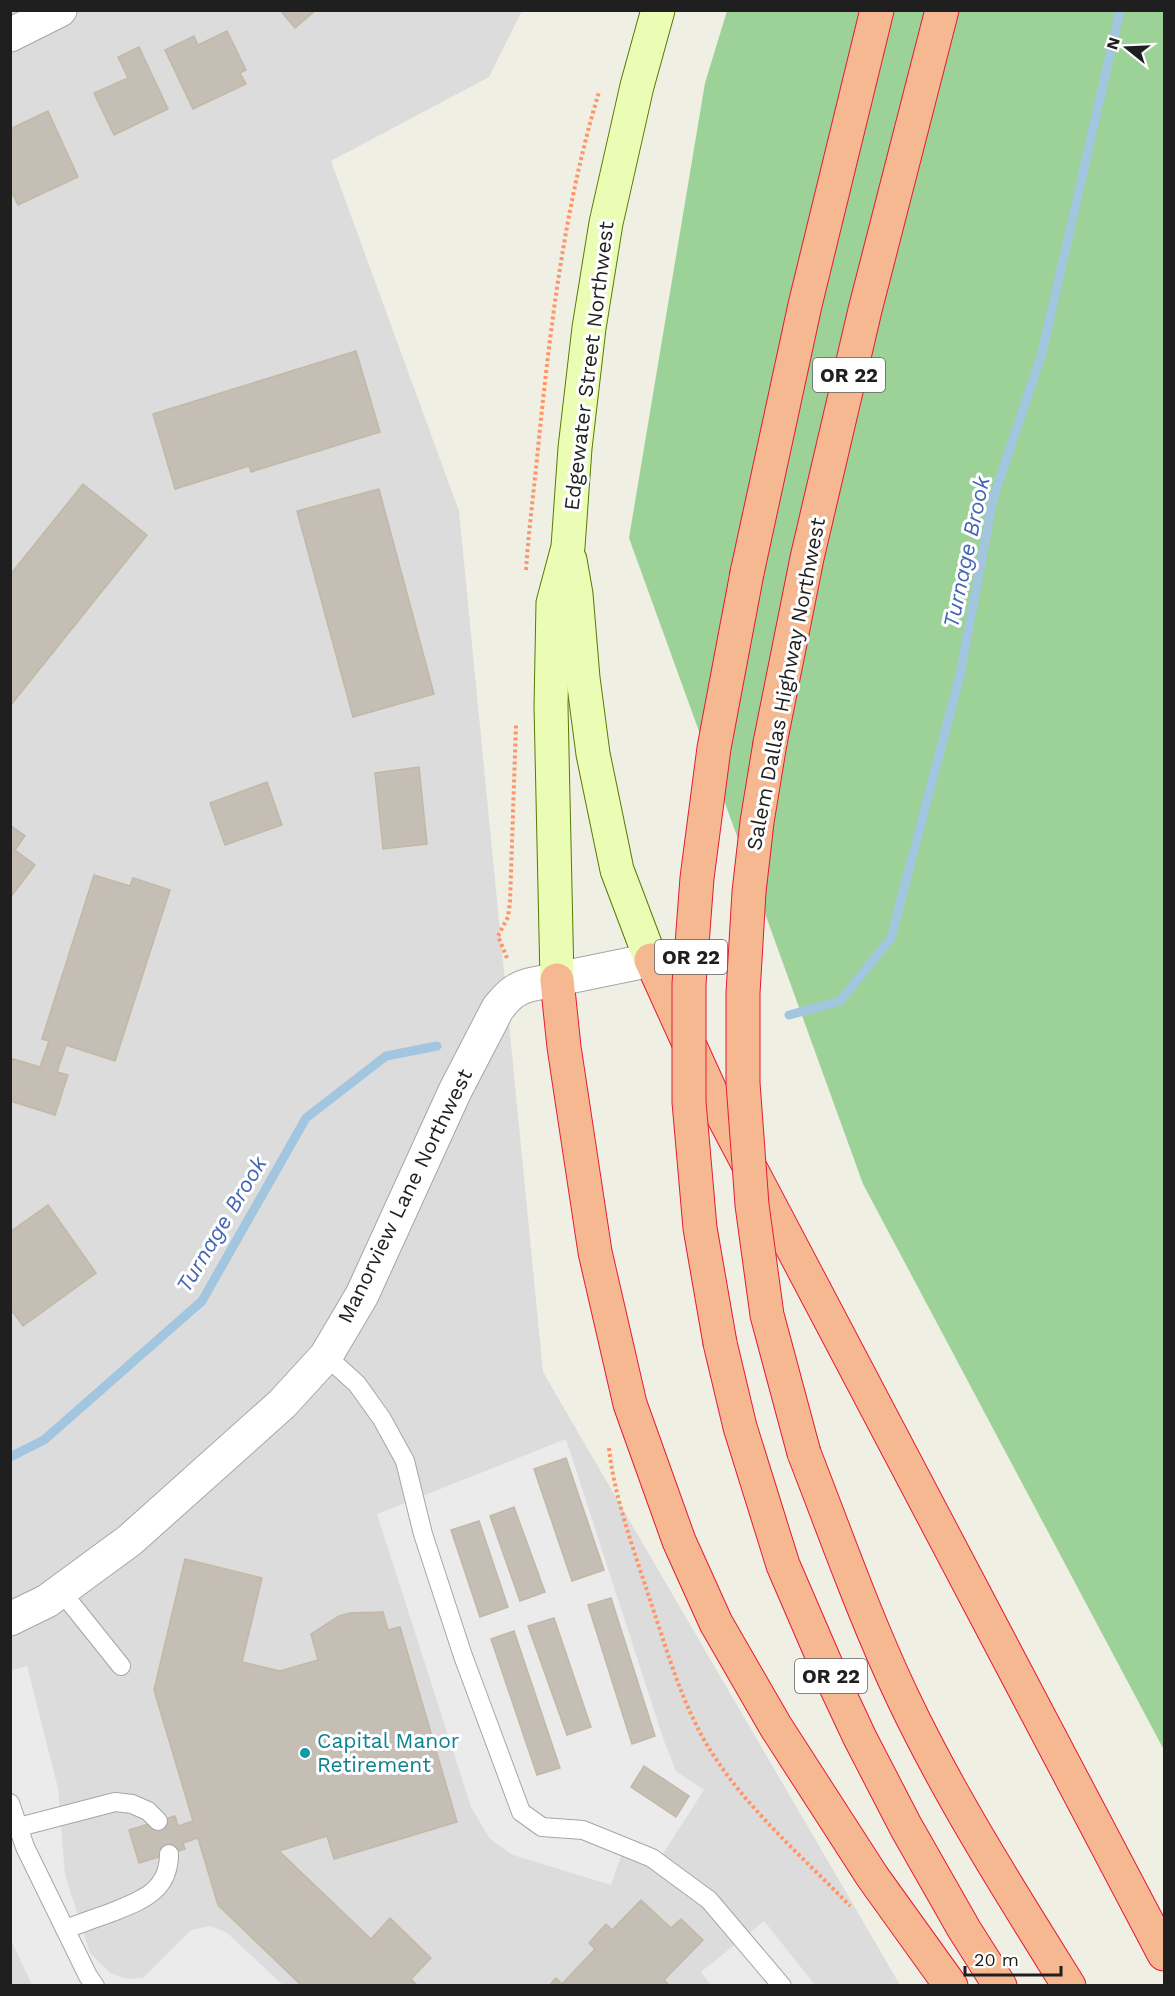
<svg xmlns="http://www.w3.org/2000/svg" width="1175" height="1996" font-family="'Work Sans',sans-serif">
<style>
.residential{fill:#dddcdc}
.forest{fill:#9cd297}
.parking{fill:#ebebeb}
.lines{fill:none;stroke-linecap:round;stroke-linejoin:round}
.stream{stroke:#a2c5e0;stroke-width:9}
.building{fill:#c5beb4;stroke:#c3b8a6;stroke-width:1.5}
.service-casing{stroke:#a6a6a6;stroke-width:20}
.minor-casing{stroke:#a6a6a6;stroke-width:35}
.secondary-casing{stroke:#557b00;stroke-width:35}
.trunk-casing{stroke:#e51a36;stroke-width:35}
.path{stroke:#ff9566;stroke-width:4;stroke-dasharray:3 3;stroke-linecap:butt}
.service{stroke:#fff;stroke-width:18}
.minor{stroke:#fff;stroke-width:33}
.secondary{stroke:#ebfdb5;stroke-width:33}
.trunk{stroke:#f6b891;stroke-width:33}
.trunk-bridge-casing{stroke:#e51a36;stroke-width:35;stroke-linecap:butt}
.trunk-bridge{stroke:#f6b891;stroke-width:33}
.culture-dot{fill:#0f9aa8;stroke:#fff;stroke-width:2}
.labels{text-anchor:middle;stroke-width:6;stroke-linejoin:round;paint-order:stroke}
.shield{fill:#fff;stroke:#626262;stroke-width:1.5}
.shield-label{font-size:20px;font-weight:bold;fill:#1f1f1f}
.street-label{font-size:21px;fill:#1f1f1f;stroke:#fff}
.culture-label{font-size:21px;fill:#0d838f;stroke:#fff;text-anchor:start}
.water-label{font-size:22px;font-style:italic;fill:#4566b4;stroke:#fff}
</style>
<rect width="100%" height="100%" fill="#f0efe4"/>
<polygon class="residential" points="11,11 522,11 489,77 331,161 459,511 543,1372 900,1985 11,1986"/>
<polygon class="forest" points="727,11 1164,11 1164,1750 863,1184 629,538 705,83"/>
<g class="parking">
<polygon points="566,1439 664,1741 676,1771 704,1790 655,1866 622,1853 611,1885 513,1855 490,1839 471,1807 377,1514"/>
<polygon points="27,1666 58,1788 65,1875 90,1953 110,1973 128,1979 143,1978 191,1930 210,1926 226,1932 283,1985 32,1985 11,1940 10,1671"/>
<polygon points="764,1921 815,1985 711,1985 701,1972"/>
</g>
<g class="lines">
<g class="stream">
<polyline points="789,1015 840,1001 891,938 960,675 993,499 1042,353 1120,10"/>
<polyline points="10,1457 44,1440 202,1301 306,1118 386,1056 437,1046"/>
</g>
</g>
<g class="building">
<polygon points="280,10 316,10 295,28"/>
<polygon points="227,31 246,70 240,73 246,84 193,109 165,50 194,36 198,45"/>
<polygon points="139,47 168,109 114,135 94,93 128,78 118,57"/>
<polygon points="48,111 78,177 18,205 10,189 10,129"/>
<polygon points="356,351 380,432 251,472 249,466 175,489 153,414"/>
<polygon points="83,484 147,535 10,706 10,575"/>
<polygon points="379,489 434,694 353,717 297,511"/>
<polygon points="419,767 427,844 383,849 375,773"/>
<polygon points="267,782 282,825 225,845 210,803"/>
<polygon points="10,825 25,836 15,850 35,865 10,898"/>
<polygon points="94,875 130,886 133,878 170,890 115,1061 66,1045 57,1072 68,1075 55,1115 10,1101 10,1058 40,1067 49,1041 42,1039"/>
<polygon points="48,1205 96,1273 23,1326 12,1311 10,1312 10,1232"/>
<polygon points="566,1458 604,1570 572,1581 534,1469"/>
<polygon points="514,1507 545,1592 520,1601 490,1516"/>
<polygon points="479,1521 508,1607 480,1617 451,1530"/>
<polygon points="185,1559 262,1578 242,1662 280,1671 318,1660 311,1634 339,1616 350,1613 383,1612 388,1630 400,1627 457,1822 334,1859 327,1836 279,1851 371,1939 390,1918 431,1958 411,1979 418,1986 302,1986 218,1905 198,1838 183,1843 185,1849 139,1863 129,1830 175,1816 178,1826 193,1821 154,1690"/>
<polygon points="611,1598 655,1736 632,1744 588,1605"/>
<polygon points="554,1618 591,1727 567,1735 528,1626"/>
<polygon points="514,1631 560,1768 537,1775 491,1639"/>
<polygon points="644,1766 689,1796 676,1817 631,1787"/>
<polygon points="641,1900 671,1928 681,1919 703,1940 664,1980 670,1986 549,1986 556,1978 562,1984 595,1949 589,1943 606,1924 612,1930"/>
</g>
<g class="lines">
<g class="service-casing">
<g id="service">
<polyline points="326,1356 357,1384 382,1419 405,1461 423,1534 463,1656 521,1812 542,1827 583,1830 652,1858 709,1900 782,1986"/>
<polyline points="61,1591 121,1666"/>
<polyline points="10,1803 25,1847 88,1976 95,1986"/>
<polyline points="19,1827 115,1802 132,1804 148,1811 158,1821"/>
<path d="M65 1929C80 1924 95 1918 110 1913 140 1901 169 1892 169 1854"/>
</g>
</g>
<g class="minor-casing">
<g id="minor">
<polyline points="10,35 60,10"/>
<path d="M10 1619 47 1601 130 1540 282 1404 326 1356 362 1295 455 1091 498 1008C508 996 514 989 529 985L651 960"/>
</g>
</g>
<g class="secondary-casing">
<g id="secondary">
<polyline points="570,560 576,594 583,678 593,754 617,870 651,960"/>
<polyline points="557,980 551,706 553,603 568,547 575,448 589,328 606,223 637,86 658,10"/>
</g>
</g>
<g class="trunk-casing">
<g id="trunk">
<polyline points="747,573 805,305 877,10"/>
<polyline points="770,743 807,558 865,310 942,10"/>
<polyline points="651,960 715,1101 1164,1954"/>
<polyline points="557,980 564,1047 595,1252 630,1404 679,1541 716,1623 776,1727 872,1876 951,1986"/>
<polyline points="720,1343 740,1427 783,1565 830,1674 860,1738 906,1827 964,1929 1000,1986"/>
<path d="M804 1453C836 1535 865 1618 903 1698 950 1797 1011 1893 1069 1986"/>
</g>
</g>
<g class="path">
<path d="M526 570C529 526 535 482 539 438 551 322 565 204 599 92"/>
<polyline points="507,958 498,936 508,917 510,902 516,724"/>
<path d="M609 1448C614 1497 634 1550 649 1597 667 1650 682 1706 712 1753 749 1811 803 1857 850 1906"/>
</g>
<use href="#service" class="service"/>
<use href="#minor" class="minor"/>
<use href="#secondary" class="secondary"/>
<use href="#trunk" class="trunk"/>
<g class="trunk-bridge-casing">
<g id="trunk-bridge">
<polyline points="770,743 757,822 749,892 743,993 743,1083 752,1205 767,1315 804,1453"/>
<polyline points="720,1343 700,1228 689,1102 689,984 697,878 714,748 747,573"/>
</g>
</g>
<use href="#trunk-bridge" class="trunk-bridge"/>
</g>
<circle class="culture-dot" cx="305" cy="1753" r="6"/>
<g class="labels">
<g class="shield">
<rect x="813" y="358" width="72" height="34" rx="4.5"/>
<rect x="655" y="940" width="72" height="34" rx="4.5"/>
<rect x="795" y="1659" width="72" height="34" rx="4.5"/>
</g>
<g class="shield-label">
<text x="849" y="382">OR 22</text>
<text x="691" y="964">OR 22</text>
<text x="831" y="1683">OR 22</text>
</g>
<g class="street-label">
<text transform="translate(589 366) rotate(-83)" y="7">Edgewater Street Northwest</text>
<text transform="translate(786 684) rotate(-79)" y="7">Salem Dallas Highway Northwest</text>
<text transform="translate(405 1196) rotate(-64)" y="7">Manorview Lane Northwest</text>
</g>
<g class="culture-label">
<text x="317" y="1748">Capital Manor<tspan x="317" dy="24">Retirement</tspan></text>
</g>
<g class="water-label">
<text transform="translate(966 552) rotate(-78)" y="8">Turnage Brook</text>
<text transform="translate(221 1224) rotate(-59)" y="8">Turnage Brook</text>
</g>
</g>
<rect width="1175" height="1996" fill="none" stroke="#1f1f1f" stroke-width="24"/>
<g transform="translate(1127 48) rotate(288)" stroke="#ffffff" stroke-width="4.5" paint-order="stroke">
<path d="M0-4.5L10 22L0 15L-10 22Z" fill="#1f1f1f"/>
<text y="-9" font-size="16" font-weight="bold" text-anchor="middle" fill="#1f1f1f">N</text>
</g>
<path d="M965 1966v9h96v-9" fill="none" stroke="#1f1f1f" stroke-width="3"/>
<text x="974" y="1966" font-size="18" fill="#1f1f1f" stroke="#ffffff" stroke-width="4.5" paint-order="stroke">20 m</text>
</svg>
